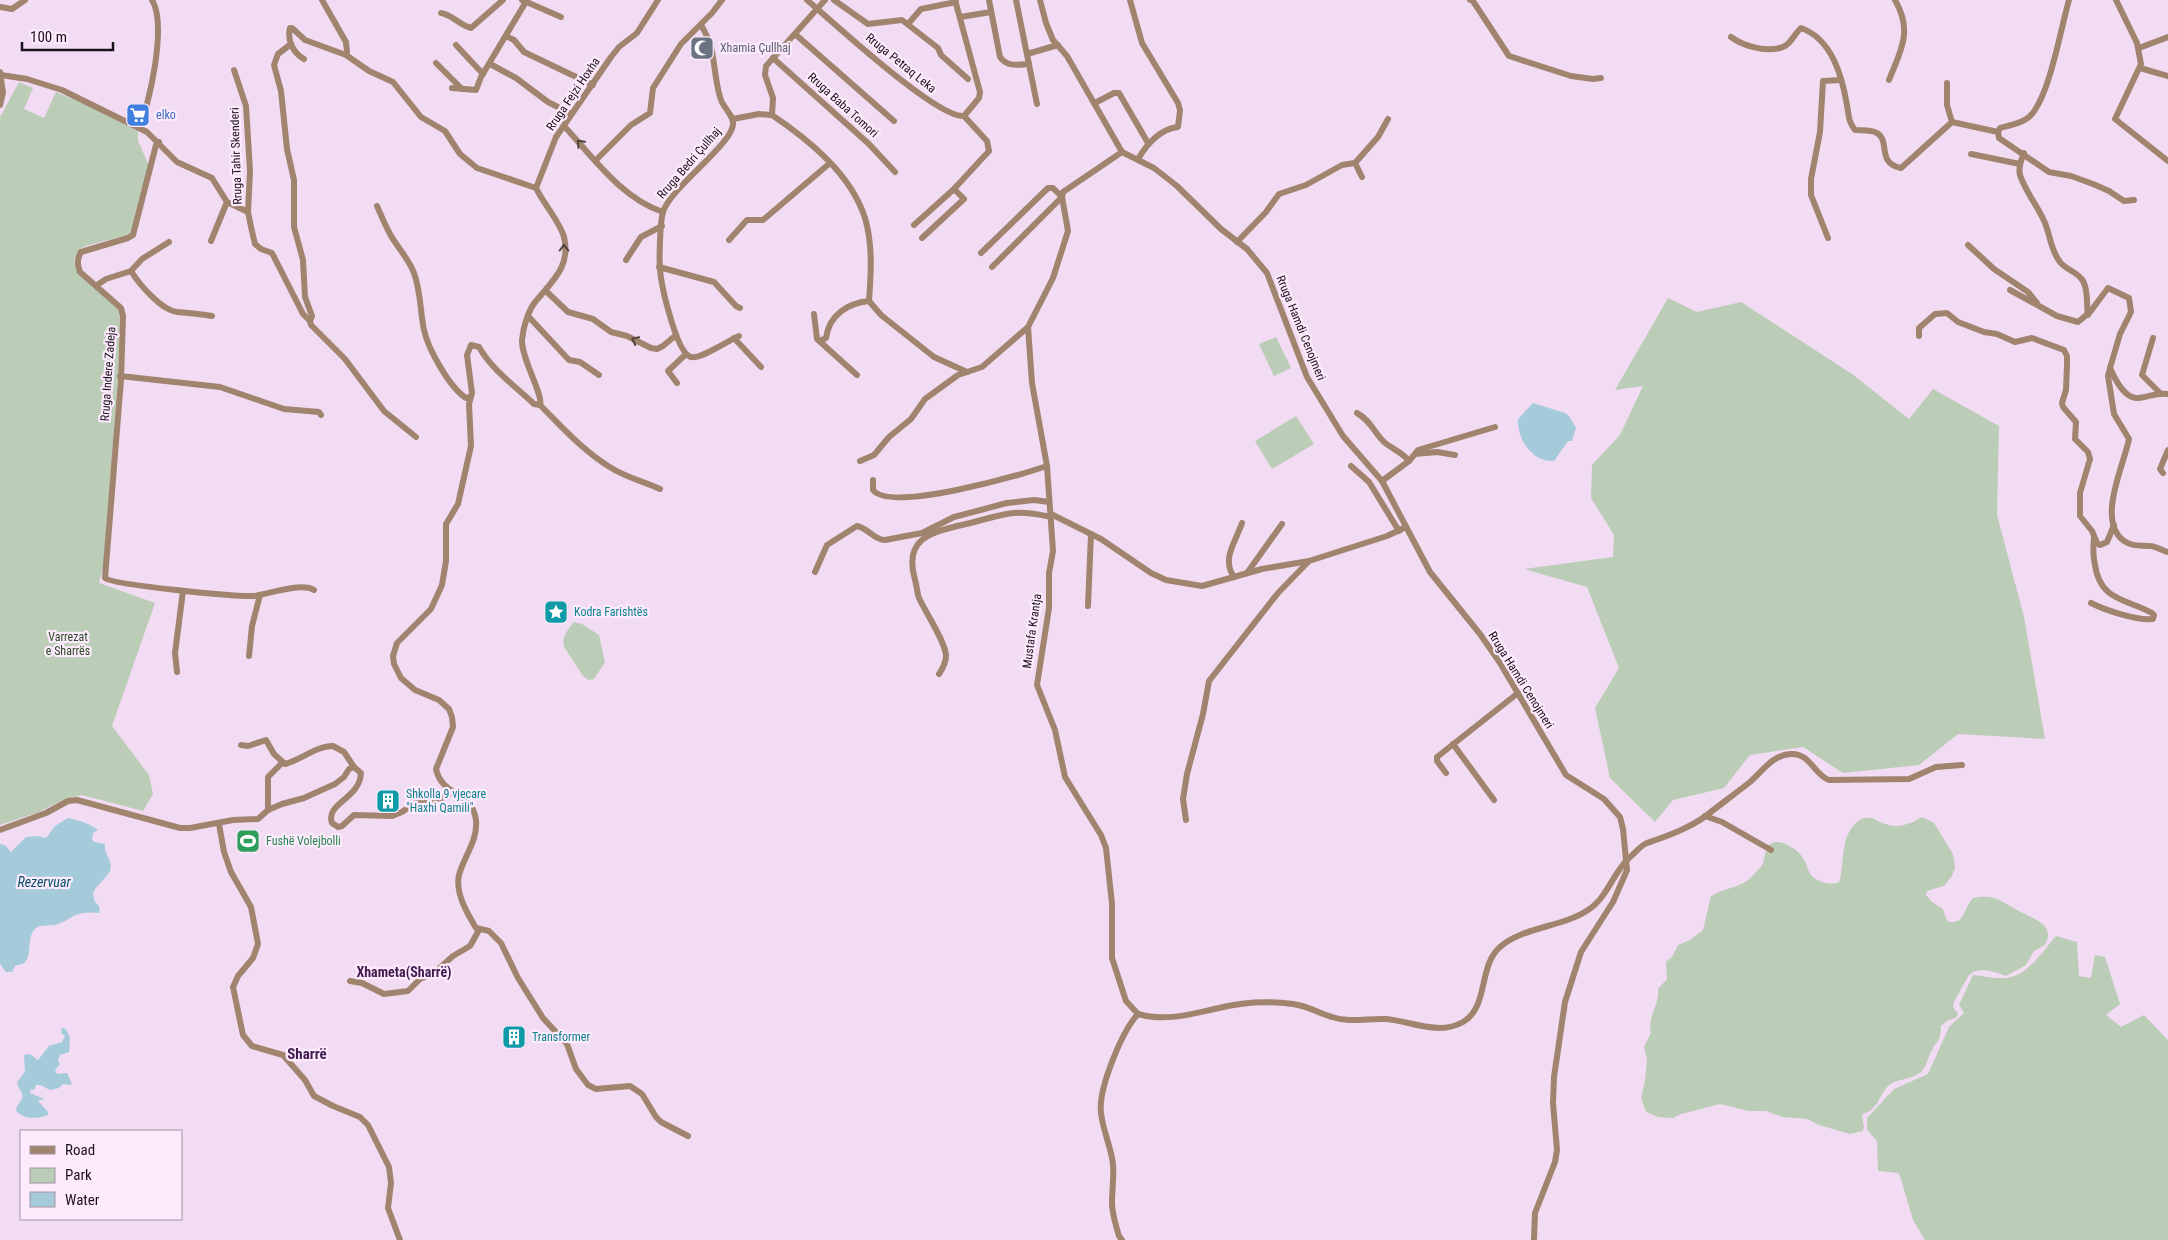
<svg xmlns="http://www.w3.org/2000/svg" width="2168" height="1240" font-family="'Roboto Condensed',sans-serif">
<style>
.green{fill:#bbccb7}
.water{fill:#a5cbda}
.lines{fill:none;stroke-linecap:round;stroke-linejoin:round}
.minor{stroke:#a0846d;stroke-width:6}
.oneway{stroke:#50403b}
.labels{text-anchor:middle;stroke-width:4.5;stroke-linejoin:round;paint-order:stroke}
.worship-label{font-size:12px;fill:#5b616d;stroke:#fdebfd;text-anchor:start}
.street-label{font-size:12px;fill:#1a121a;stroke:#fdebfd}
.shop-label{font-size:12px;fill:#366cbe;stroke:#fdebfd;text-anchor:start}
.culture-label{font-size:12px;fill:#0d838f;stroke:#fdebfd;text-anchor:start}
.park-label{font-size:12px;fill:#2a4a23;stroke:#fdebfd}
.leisure-label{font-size:12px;fill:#27864d;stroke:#fdebfd;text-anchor:start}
.water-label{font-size:14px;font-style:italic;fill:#035167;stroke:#fdebfd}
.neighbourhood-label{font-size:14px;font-weight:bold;fill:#411a4f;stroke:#fdebfd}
.quarter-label{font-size:15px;font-weight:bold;fill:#411a4f;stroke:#fdebfd}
</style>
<rect width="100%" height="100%" fill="#f2dcf3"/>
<g class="green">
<polygon points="19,82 33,88 24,109 44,118 56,92 89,106 138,131 138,141 150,168 131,234 85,246 80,249 74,260 77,271 120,311 118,376 104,565 99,583 155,603 112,726 149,775 153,794 143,811 82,795 63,800 39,812 0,825 0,117"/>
<polygon points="1668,298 1697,312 1741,302 1852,374 1909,419 1933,389 1999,426 1997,515 2024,617 2045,739 1958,734 1919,765 1843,773 1803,747 1750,755 1724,788 1673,800 1655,822 1610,778 1595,708 1619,668 1587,587 1524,569 1613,557 1614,535 1591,498 1592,465 1620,435 1643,386 1615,390"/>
<polygon points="1276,337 1291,368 1274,376 1259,344"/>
<polygon points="1296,416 1314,444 1272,469 1255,441"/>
<path d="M574 622 582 624 599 635 605 662 594 679 588 680 583 676 564 647C561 638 568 629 574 622Z"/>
<path d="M1922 817 1934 823 1953 854 1955 868 1952 876 1944 886 1927 891 1926 895 1932 902 1943 909 1947 921C1965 927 1964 906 1973 898 1996 893 2003 903 2021 912 2034 919 2056 925 2045 945L2034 951 2026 965 2006 976C1995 972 1979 966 1969 975L1954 1002 1953 1007 1958 1014 1956 1018 1947 1021 1941 1026C1940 1044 1938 1038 1932 1050 1926 1061 1927 1072 1912 1077 1904 1080 1893 1080 1887 1087 1878 1098 1878 1110 1862 1114L1864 1127 1863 1131 1850 1134 1819 1125 1807 1119 1782 1117 1766 1111H1749L1720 1104 1681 1114 1673 1118 1658 1117 1646 1112 1641 1098 1645 1081 1647 1060 1644 1047 1651 1033C1647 1016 1660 1004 1658 989L1667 979 1666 962 1672 957 1678 945 1690 940 1703 930 1711 896C1722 889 1736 888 1747 881 1751 878 1756 872 1760 868 1768 860 1761 843 1777 842 1786 842 1799 851 1803 858 1807 863 1807 870 1811 875 1817 882 1831 886 1839 882 1843 869 1842 856 1845 843 1848 831 1857 815 1871 818 1877 820 1883 824 1889 825 1901 828 1912 823 1922 817Z"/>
<polygon points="246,832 254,833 251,850 242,848"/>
<path d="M2056 936 2077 942 2079 976 2091 978 2095 955 2105 957 2120 1004 2106 1015 2121 1027 2144 1015 2168 1040V1240H1925L1913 1220 1899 1173 1878 1171 1877 1141 1867 1130V1118L1894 1089 1928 1074 1949 1027 1964 1013 1959 1005 1973 975C1983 976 1994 979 2005 978 2027 977 2043 951 2056 936Z"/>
</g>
<g class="water">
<path d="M1533 403 1565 413 1569 416 1576 428 1572 441H1568L1554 461C1532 462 1517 439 1518 419Z"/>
<path d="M68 818C78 820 89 823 98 830L93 833 92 839 94 842 105 844C103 854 114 861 110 871 106 879 97 884 93 893L95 902C99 905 101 908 99 913 92 912 83 912 76 915 69 918 63 923 55 925 48 926 39 924 34 930 27 938 32 955 25 962 23 965 18 964 15 966L12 972H6L0 964V844L5 845 11 852 26 837 37 836 46 838 55 826Z"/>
<path d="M62 1028 66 1029 70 1038 69 1052 60 1055 58 1060 60 1064 55 1070 57 1074 67 1073 72 1084 70 1085 63 1084 59 1088 50 1090 40 1085H36L34 1090 31 1089 30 1093 44 1099 38 1101 48 1112V1115C38 1119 22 1120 16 1110 17 1105 20 1103 22 1098 24 1093 17 1087 17 1082L25 1072 24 1055 30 1054 38 1060 49 1046 62 1042 65 1036 61 1033Z"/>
</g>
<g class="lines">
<g class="minor">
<polyline points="322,0 346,42 347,52 346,55"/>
<polyline points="522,0 561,17"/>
<path d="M807 0C832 21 937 119 964 116"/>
<polyline points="834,0 868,24 902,20 938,48 941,55 968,79"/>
<polyline points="955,0 980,92 979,98 964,116"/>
<path d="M989 0 1000 57C1007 67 1017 65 1029 64"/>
<polyline points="1016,0 1037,104"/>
<polyline points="1040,0 1046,23 1053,40 1067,56 1122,152 1154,168 1177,186 1221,229 1247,249 1267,273 1307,377 1343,436 1382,481 1430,572 1480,634 1500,663 1566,775 1604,799 1620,817 1623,829 1627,870 1613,902 1581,952 1565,1002 1554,1077 1553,1103 1557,1150 1555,1162 1535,1213 1534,1240"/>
<path d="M1130 0 1142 43 1178 103 1180 110 1178 127C1160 129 1147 144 1138 159"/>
<polyline points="1470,0 1473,1 1509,56 1571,76 1593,79 1601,78"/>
<polyline points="2116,0 2137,43 2141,64 2115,119 2168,161"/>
<polyline points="0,7 12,9 25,0"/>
<path d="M441 13C453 15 459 25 471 28L503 0"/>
<polyline points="960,17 991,12"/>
<polyline points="908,24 921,9 956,2"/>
<path d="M701 25C717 51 712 69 720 97 722 107 734 115 733 124 733 144 670 188 663 212 660 222 659 259 660 269 661 284 676 353 691 357 700 360 729 340 739 336"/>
<polyline points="795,34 894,121"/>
<polyline points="506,36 514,40 524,52 593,85"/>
<path d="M1731 37C1743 46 1769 54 1785 46 1792 42 1795 33 1801 28 1832 39 1842 76 1847 105 1849 116 1848 121 1855 130 1861 130 1869 130 1875 132 1892 139 1875 163 1901 168L1952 122"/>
<polyline points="291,44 278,54 274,65 281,91 287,149 294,180 294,227 303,260 305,297 312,316 310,321"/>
<polyline points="456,45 483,74"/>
<polyline points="2139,48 2168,37"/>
<polyline points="1027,54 1058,45"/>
<polyline points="773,58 869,144 895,172"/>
<path d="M304 59C293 53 287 40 290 28H292L305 40 346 55 369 71 393 82 421 117 445 131 460 154 477 168 536 188"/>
<polyline points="436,63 462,89"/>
<polyline points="490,64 516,78 548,102 572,114"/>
<polyline points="2140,68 2168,76"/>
<polyline points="234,70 246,106 250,171 248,212 251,227 255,244 261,249 272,253 303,314 310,321 311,325 345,359 384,411 416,437"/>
<polyline points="1,75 27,79 62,90 147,132 177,162 212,178 227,202 248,212"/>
<path d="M1889 80C1901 50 1913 31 1895 0"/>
<polyline points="1947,83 1947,105 1952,122"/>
<polyline points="452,88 476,90 481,77 527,0"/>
<polyline points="1095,103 1114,93 1119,93 1148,143"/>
<polyline points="0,105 3,93 0,72"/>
<path d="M772 115C809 140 851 174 865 218 873 245 871 274 869 301"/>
<polyline points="772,115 773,98 765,75 766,66 825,0"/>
<polyline points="733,119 759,114 772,115"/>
<polyline points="1952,122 1998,132"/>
<path d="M564 126C592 156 621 198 663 212"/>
<path d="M139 128C150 103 167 24 152 0"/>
<path d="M1998 132 2000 128C2010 125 2021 124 2029 117 2049 100 2061 27 2069 0"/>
<polyline points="1998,132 1999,138 2049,172 2071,176 2093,184 2109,191 2124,201 2134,200"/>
<path d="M159 142 156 145 133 235 128 238 81 252C77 259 77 264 80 272L121 308 123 316 121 380 105 578C112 585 238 597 254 596 269 594 301 582 314 590"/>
<polyline points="1122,152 1063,192 1062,197 1068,231 1053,278 1028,327 1032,383 1047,466 1053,551 1049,573 1049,608 1037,685 1055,730 1065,777 1101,835 1106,848 1112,904 1112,958 1126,1001 1138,1014"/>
<path d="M2024 153C2021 160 2018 168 2020 175 2026 193 2038 206 2045 223 2050 235 2051 251 2060 262 2066 270 2078 272 2083 281 2089 292 2086 304 2088 315"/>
<polyline points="1971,154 2020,164"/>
<polyline points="596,160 631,125 650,113 653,88 681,44 712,13 722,0"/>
<polyline points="1355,163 1378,137 1388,119"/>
<polyline points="1355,163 1362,177"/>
<path d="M377 206C381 215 385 225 390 234 397 247 409 259 414 273 421 292 420 311 424 330 428 349 450 388 466 398L469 397"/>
<polyline points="914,225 954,189 989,151 987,141 964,116"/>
<polyline points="922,238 964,199 954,189"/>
<polyline points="1828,238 1811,195 1811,179 1820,132 1823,81 1841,80"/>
<polyline points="729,240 747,220 763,220 830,163"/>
<polyline points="211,241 227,202"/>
<polyline points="1237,242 1266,212 1279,194 1306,185 1342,165 1355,163"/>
<polyline points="1968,245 1994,269 2028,292 2037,303"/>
<polyline points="981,253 1048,188 1053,188 1062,197 992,267"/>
<polyline points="626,260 641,237 662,226"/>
<polyline points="659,267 714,282 736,306 740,308"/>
<path d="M131 271C139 284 161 310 177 312 189 313 201 314 212 316"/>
<polyline points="97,285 106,279 131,271 142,259 169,242"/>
<path d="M2010 290 2057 316 2078 322 2090 312 2108 288 2129 298 2131 312 2120 334 2110 368C2114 377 2123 397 2136 398 2147 398 2156 392 2168 394"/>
<polyline points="546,291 568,312 593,319 611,332 627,336 651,348 657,349 663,346 676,335"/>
<polyline points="869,301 881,315 934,357 967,372"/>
<polyline points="814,314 817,339 857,375"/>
<polyline points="528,316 569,360 580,362 599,375"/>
<polyline points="1919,336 1919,328 1935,314 1947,313 1958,322 1984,332 1997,334 2015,342 2032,338 2064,350 2067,356 2067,365 2066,390 2062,403 2063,407 2076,422 2075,439 2088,452 2090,459 2080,493 2080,516 2092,531 2097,543 2100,545 2107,542 2114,525"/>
<polyline points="734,338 761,367"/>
<polyline points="2153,338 2142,375 2160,393"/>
<path d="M820 341 826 338C829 315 848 303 869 301"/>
<path d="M2110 368 2108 376 2114 414 2129 439C2124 465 2096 521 2124 541 2133 547 2140 545 2150 546 2156 546 2162 551 2168 552"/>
<polyline points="120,376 220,387 284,409 319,412 321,415"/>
<polyline points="677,383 668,371 686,354"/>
<path d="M540 405C544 396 521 358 522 340 523 328 528 310 536 301 552 281 571 267 564 237 560 222 543 203 536 188L556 137 611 57 619 47 637 33 658 0"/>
<path d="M1357 413C1370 420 1374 432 1384 442 1392 449 1402 452 1409 461"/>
<polyline points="1415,454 1418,450 1495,427"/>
<polyline points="860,461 874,455 889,437 911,419 925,399 958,375 982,367 1028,327"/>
<polyline points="1351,466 1369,482 1399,531"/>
<polyline points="2163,473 2160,469 2168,450"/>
<path d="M873 480V490C891 513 1020 475 1047 466"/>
<polyline points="1382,481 1409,461 1415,454 1437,452 1455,455"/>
<path d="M660 489C645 482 628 478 613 469 585 453 563 428 540 405L534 404C515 386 492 370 479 347L471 345 467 355 472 393 469 404 471 446 458 504 446 524V561L442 585 431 609 397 643 393 656 394 664 401 678 415 690 439 700 449 709 452 717 453 727 436 769C442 797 472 790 476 820 478 841 464 856 459 875 455 893 467 913 476 928L489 931 501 943 518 978 543 1018 567 1044 576 1069 588 1085 596 1089 630 1086 642 1094 656 1117 661 1122 688 1136"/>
<polyline points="1051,514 1101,539 1151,573 1166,580 1202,586 1262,569 1309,561 1387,536 1406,527"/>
<path d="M815 572 827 545 857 526C868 528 874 540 885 540L922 533 954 517 1007 503 1034 500 1049 502"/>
<polyline points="1247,573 1282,524"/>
<path d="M1234 577C1221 559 1236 541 1242 523"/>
<path d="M2091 603C2105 610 2137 621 2153 619L2154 615 2152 613C2127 599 2100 601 2095 565 2093 556 2093 547 2094 538"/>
<polyline points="1088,606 1091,534"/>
<polyline points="249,656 252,626 260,595"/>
<polyline points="177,672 175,653 183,591"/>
<path d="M939 674C943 668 946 663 946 656 946 643 926 613 919 598 917 593 917 586 915 580 903 538 931 532 966 524 1004 515 1010 508 1051 517"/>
<polyline points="1453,744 1494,800"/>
<path d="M241 745 248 746 266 740 274 754 285 764C301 760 316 746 333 746L344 752 354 767"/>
<polyline points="1446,773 1437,761 1437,757 1518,693"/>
<polyline points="268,810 268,777 282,763"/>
<polyline points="1705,816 1722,822 1771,850"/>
<polyline points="1186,820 1183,799 1187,774 1203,714 1209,681 1278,593 1309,561"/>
<polyline points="219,824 224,852 231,872 251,907 258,944 253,958 238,976 233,987 243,1035 252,1046 283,1055 305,1080 314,1096 333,1106 360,1117 368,1125 389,1167 391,1183 388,1208 400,1240"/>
<path d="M0 830 46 813 68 801 77 800 180 828H190L233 820 258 819 268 810 282 804 304 798 335 784 344 777 349 769 354 767 361 773C360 799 325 803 332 823L338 827 342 826 354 815 392 816 402 812 413 804 445 797 452 792"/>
<polyline points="350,981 362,983 384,994 408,991 420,979 434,973 453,956 470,946 479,930"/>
<path d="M1138 1014C1166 1022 1191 1014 1219 1008 1243 1002 1269 1001 1293 1004 1309 1006 1318 1013 1332 1017 1350 1023 1368 1018 1386 1019 1411 1021 1438 1036 1463 1022 1489 1007 1478 966 1500 947 1522 927 1563 927 1588 910 1607 898 1613 873 1629 858 1634 854 1641 845 1647 843 1667 836 1690 828 1707 815 1721 804 1736 793 1750 782 1763 771 1771 756 1790 754 1810 752 1814 775 1829 780L1909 779 1936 767 1962 765"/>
<path d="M1122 1240 1119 1236C1116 1226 1112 1213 1112 1203 1112 1190 1114 1178 1113 1164 1111 1147 1103 1131 1101 1113 1098 1089 1122 1031 1138 1014"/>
</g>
</g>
<defs><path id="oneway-chevron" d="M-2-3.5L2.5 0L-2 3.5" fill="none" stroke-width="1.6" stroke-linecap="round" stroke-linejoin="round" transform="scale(1.25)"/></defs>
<g class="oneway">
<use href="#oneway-chevron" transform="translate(580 143) rotate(-133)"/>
<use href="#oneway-chevron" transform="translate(564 248) rotate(-90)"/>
<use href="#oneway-chevron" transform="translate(635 340) rotate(-154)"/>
</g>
<defs>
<g id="mosque-square" transform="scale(1.25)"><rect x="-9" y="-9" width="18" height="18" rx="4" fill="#6b7280" stroke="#fdebfd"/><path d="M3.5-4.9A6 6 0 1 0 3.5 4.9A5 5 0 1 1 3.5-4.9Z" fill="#fff"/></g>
<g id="supermarket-square" transform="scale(1.25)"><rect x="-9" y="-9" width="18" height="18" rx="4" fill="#3f7fe0" stroke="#fdebfd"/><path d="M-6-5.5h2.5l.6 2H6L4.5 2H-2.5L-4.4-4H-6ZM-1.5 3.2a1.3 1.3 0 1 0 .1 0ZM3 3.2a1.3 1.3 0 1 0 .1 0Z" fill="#fff"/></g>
<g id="sight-square" transform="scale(1.25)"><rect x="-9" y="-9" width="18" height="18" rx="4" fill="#0f9aa8" stroke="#fdebfd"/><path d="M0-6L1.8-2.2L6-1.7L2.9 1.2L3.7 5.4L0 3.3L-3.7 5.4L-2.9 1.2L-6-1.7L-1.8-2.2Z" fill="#fff"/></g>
<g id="building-square" transform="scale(1.25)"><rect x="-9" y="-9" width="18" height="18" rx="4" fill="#0f9aa8" stroke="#fdebfd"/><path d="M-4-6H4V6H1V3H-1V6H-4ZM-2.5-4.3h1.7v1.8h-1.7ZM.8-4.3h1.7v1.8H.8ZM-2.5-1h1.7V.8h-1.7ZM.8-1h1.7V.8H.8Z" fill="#fff"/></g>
<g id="stadium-square" transform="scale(1.25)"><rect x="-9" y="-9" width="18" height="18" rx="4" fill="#2e9e5b" stroke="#fdebfd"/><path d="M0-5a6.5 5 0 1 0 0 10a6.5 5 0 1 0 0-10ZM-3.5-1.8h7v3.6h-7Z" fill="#fff"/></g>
</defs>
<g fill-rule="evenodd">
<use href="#mosque-square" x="702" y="48"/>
<use href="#supermarket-square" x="138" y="115"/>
<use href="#sight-square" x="556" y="612"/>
<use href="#building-square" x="388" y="801"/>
<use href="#stadium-square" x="248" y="841"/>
<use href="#building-square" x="514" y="1037"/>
</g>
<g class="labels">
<g class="worship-label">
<text x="720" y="52">Xhamia Çullhaj</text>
</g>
<g class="street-label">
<text transform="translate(901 63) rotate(39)" y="4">Rruga Petraq Leka</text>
<text transform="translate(573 94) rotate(-56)" y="4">Rruga Fejzi Hoxha</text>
<text transform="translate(843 105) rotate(42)" y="4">Rruga Baba Tomori</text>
<text transform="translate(236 156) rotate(-92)" y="4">Rruga Tahir Skenderi</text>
<text transform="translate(689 163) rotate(-49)" y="4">Rruga Bedri Çullhaj</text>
<text transform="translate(1301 328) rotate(68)" y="4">Rruga Hamdi Cenojmeri</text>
<text transform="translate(108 374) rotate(-86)" y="4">Rruga Indere Zadeja</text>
<text transform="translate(1032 631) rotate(-82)" y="4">Mustafa Krantja</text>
<text transform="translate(1521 680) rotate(58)" y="4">Rruga Hamdi Cenojmeri</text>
</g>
<g class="shop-label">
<text x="156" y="119">elko</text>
</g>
<g class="culture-label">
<text x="574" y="616">Kodra Farishtës</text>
<text x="406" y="798">Shkolla 9 vjecare<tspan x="406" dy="14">"Haxhi Qamili"</tspan></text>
<text x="532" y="1041">Transformer</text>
</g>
<g class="park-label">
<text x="68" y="641">Varrezat<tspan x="68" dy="14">e Sharrës</tspan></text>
</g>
<g class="leisure-label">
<text x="266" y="845">Fushë Volejbolli</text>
</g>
<g class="water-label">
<text x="44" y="887">Rezervuar</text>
</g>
<g class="neighbourhood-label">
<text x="404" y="977">Xhameta(Sharrë)</text>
</g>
<g class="quarter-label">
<text x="307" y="1059">Sharrë</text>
</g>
</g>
<rect x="20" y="1130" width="162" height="90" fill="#fdebfd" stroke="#a294a2"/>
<rect x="30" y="1146" width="25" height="8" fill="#a0846d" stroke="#a294a2"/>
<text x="65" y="1155" font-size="15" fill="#1a121a">Road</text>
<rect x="30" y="1168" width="25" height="15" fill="#bbccb7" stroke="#a294a2"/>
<text x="65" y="1180" font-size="15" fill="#1a121a">Park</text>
<rect x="30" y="1192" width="25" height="15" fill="#a5cbda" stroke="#a294a2"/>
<text x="65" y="1205" font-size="15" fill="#1a121a">Water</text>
<path d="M22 42v8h91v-8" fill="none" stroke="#1a121a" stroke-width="2.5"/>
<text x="30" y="42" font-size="15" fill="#1a121a" stroke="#fdebfd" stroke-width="4" paint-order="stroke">100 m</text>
</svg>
